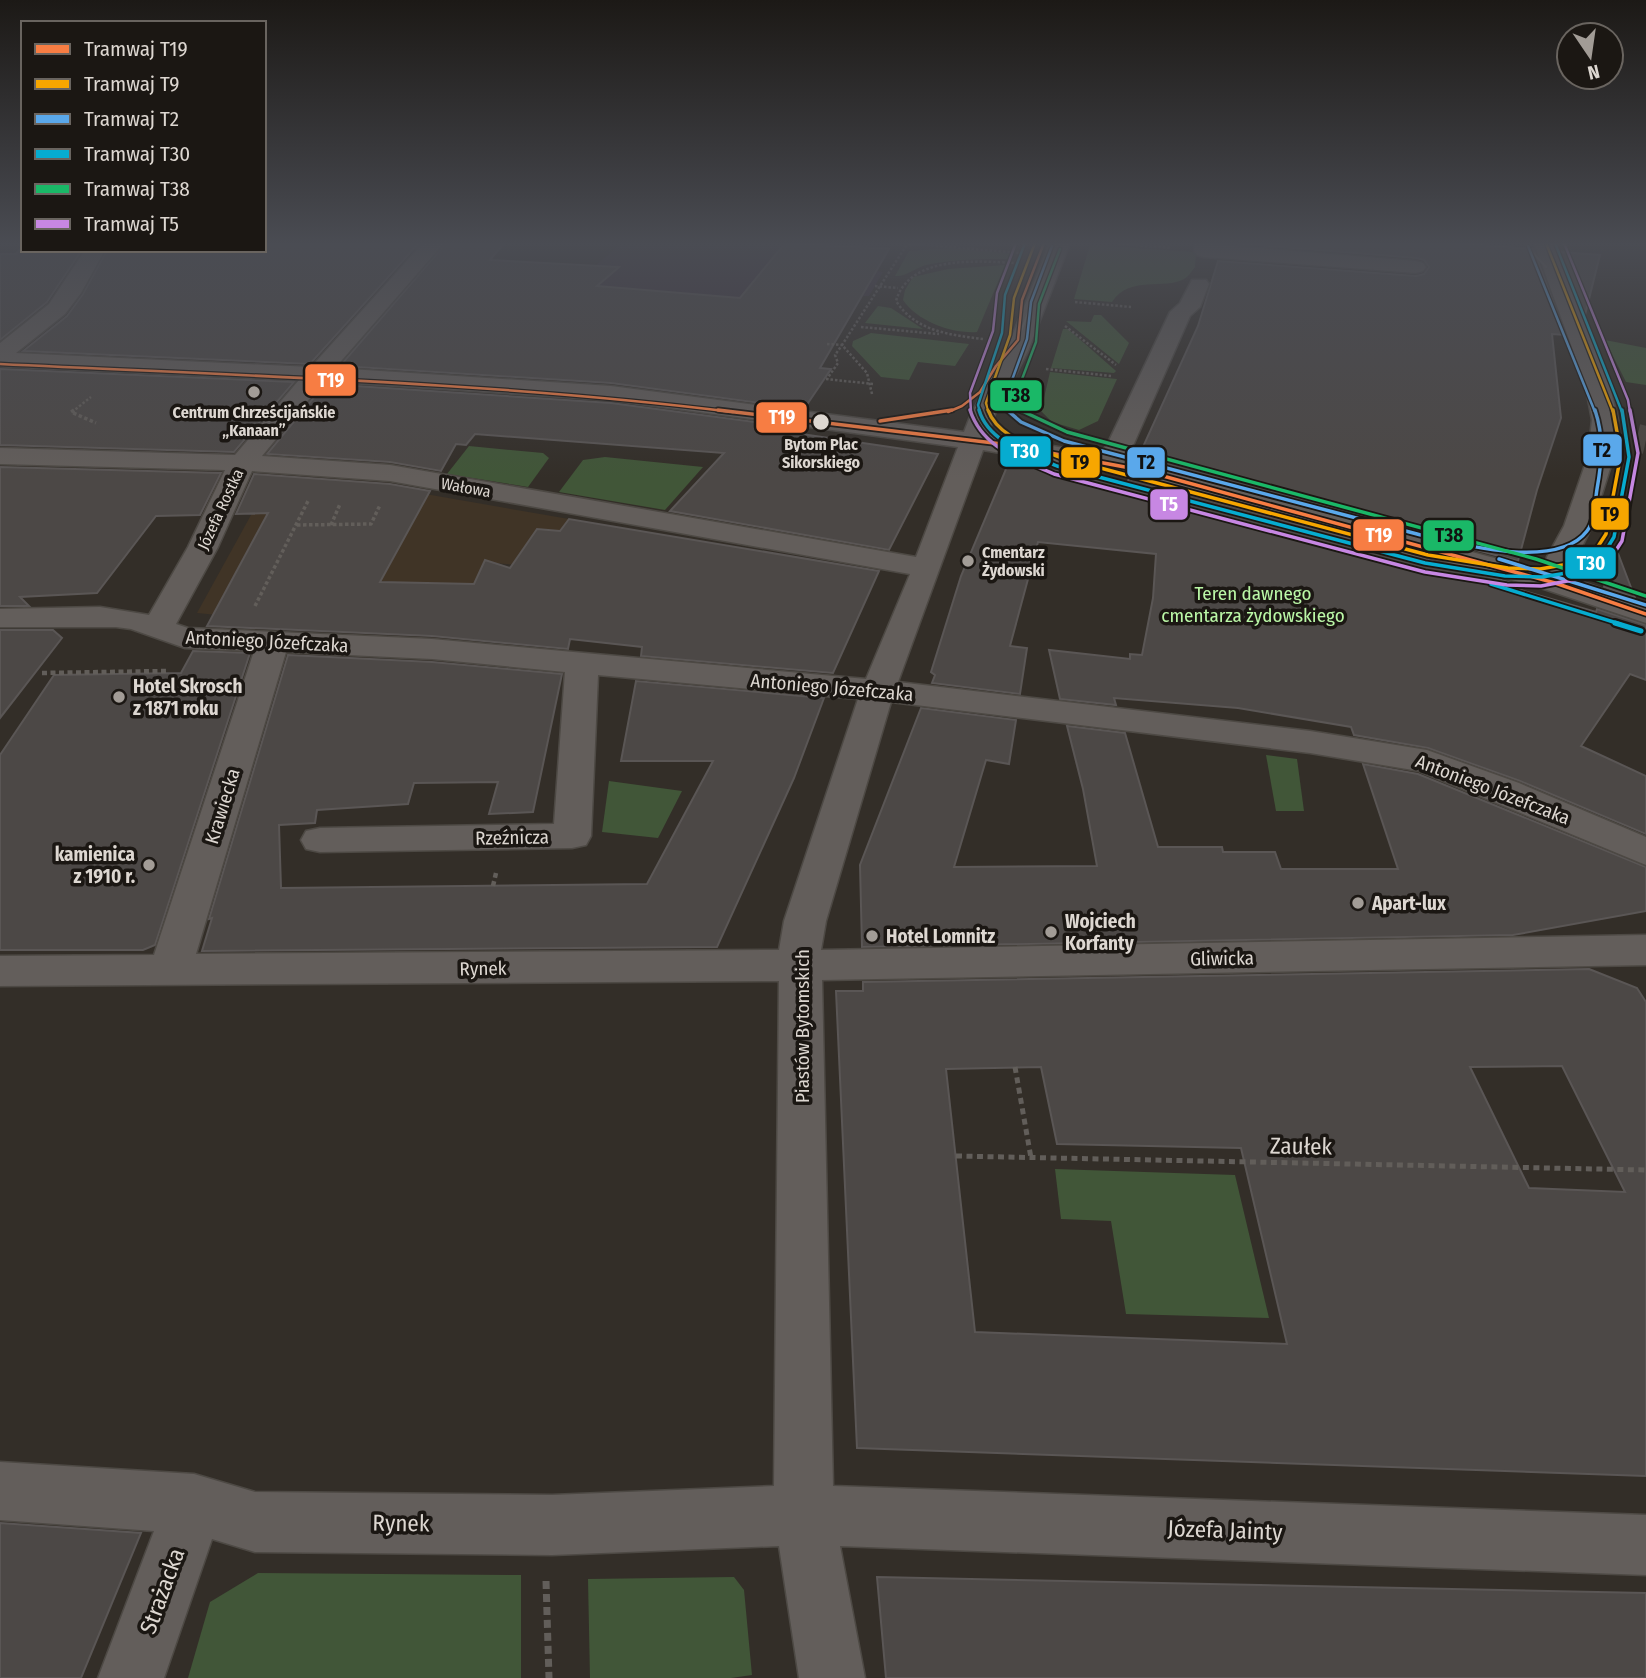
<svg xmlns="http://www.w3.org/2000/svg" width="1646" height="1678" font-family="'Fira Sans Condensed',sans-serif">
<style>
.built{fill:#403426}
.education{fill:#3d323e}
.green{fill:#415638}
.building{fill:#4c4846;stroke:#5a5655;stroke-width:2;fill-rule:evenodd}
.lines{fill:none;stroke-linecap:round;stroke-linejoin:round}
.minor-tunnel{stroke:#4c4741;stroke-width:28;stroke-dasharray:28 14;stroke-linecap:butt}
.minor-casing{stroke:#4d4944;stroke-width:3}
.path-far4{stroke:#625e5a;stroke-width:2.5;stroke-dasharray:2.5 2;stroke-linecap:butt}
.path-far3{stroke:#625e5a;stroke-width:3.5;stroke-dasharray:3.5 2.5;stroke-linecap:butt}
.path-far2{stroke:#625e5a;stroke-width:4.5;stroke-dasharray:5 3.5;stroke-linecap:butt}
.path-far1{stroke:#625e5a;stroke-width:5;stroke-dasharray:6 4.5;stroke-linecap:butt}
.path{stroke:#625e5a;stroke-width:7;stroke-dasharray:8 5;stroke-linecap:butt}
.minor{fill:#635e5b;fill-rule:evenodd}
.tram{stroke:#6f6c69;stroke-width:2}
.tram-1-far1-casing{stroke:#1b1713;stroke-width:5}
.tram-1-casing{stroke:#1b1713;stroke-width:7}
.tram-2-far1-casing{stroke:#1b1713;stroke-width:5}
.tram-2-casing{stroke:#1b1713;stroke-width:7}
.tram-3-far1-casing{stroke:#1b1713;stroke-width:5}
.tram-3-casing{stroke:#1b1713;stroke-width:7}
.tram-4-far2-casing{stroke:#1b1713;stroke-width:5}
.tram-4-far1-casing{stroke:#1b1713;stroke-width:7}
.tram-4-casing{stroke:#1b1713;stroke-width:10}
.tram-5-far1-casing{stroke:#1b1713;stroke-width:5}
.tram-5-casing{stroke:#1b1713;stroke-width:7}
.tram-6-far1-casing{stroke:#1b1713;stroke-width:5}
.tram-6-casing{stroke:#1b1713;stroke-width:7}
.tram-1-far1{stroke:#f77d43;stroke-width:2.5}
.tram-1{stroke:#f77d43;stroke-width:3.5}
.tram-2-far1{stroke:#f7a600;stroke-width:2.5}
.tram-2{stroke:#f7a600;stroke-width:3.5}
.tram-3-far1{stroke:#5aa8eb;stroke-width:2.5}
.tram-3{stroke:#5aa8eb;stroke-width:3.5}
.tram-4-far2{stroke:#06acd0;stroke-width:2.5}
.tram-4-far1{stroke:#06acd0;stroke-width:3.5}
.tram-4{stroke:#06acd0;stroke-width:5}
.tram-5-far1{stroke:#1ab867;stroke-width:2.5}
.tram-5{stroke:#1ab867;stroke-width:3.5}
.tram-6-far1{stroke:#c787e3;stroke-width:2.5}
.tram-6{stroke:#c787e3;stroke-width:3.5}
.poi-dot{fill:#a29c96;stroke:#1b1713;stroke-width:2.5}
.stop-dot{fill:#ddd7d1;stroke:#1b1713;stroke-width:2.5}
.labels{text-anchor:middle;stroke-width:7;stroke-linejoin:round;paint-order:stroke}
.far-poi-label{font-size:16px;font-weight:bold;fill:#ddd7d1;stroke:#1b1713}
.far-stop-label{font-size:16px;font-weight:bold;fill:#ddd7d1;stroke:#1b1713}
.far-street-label{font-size:16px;fill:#ddd7d1;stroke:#1b1713}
.park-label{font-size:19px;fill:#bbf8a7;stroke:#1b1713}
.street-label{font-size:19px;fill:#ddd7d1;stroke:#1b1713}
.poi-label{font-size:19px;font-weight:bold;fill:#ddd7d1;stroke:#1b1713;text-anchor:start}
.near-street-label{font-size:23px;fill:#ddd7d1;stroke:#1b1713}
.line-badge{stroke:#1b1713;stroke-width:2.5}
.badge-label{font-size:19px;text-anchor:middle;font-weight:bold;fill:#fff}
.pale-badge-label{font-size:19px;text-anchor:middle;font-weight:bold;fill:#111}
</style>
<rect width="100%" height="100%" fill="#332e28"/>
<polygon class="built" points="298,477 345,480 569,519 560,532 537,529 520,553 523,558 519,565 493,563 474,584 363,581 280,621 197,613 267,486 296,480"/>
<polygon class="education" points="622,243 885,243 892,244 877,271 883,272 869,296 863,296 848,321 572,286"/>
<g class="green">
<path d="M1090 245 1193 252 1196 253 1195 267C1192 271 1188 277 1184 279 1165 290 1129 275 1112 302L1074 299Z"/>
<path d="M950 248 1014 254 1011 259C983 259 954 259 926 265 915 268 906 277 895 276L909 251Z"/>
<path d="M1005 265 977 332C952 334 917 321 903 300L905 290 913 277 948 269Z"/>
<polygon points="878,306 891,308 923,329 865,323"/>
<polygon points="1094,315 1101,315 1129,343 1119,364 1066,321 1091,322"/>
<polygon points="1063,329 1068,329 1116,371 1114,373 1051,368"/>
<polygon points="871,333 969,344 955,366 918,362 909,380 881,377 852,346 853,341"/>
<polygon points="1605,340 1646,348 1646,385 1626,382"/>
<polygon points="1050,372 1117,379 1098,421 1079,430 1052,422 1041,411"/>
<polygon points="469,446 543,453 549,458 528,487 447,474"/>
<polygon points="605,457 703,467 665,510 559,492 583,460"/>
<polygon points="1266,755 1297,759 1304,811 1276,811"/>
<polygon points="609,781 682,791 658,838 602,832"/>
<polygon points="1055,1169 1235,1175 1269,1318 1126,1314 1111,1221 1061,1219"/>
<polygon points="258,1573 521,1575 521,1678 188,1678 210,1602"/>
<polygon points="734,1577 744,1590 752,1675 731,1678 590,1678 588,1579"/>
</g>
<g class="building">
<polygon points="264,243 419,243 310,364 23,351 67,316 83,294 107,250 264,250"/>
<polygon points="446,243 504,243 490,260 619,267 597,286 740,298 785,243 889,249 820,368 831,369 804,409 611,383 340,366"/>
<polygon points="1231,243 1456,243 1534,249 1565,335 1552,334 1561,418 1537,490 1518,561 1137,460 1198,326 1218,261 1416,276 1424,274 1429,267 1424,260 1416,258"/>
<polygon points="19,250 82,250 47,302 0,340 0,254 16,254"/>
<polygon points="1560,252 1600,255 1585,315"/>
<polygon points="0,369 294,382 234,452 0,445"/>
<polygon points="325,384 611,403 792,427 788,432 938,454 889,550 670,511 724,453 475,434 466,445 456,444 441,471 390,462 267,454"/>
<polygon points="1009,462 1127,485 1129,478 1137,480 1512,583 1510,587 1596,612 1597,609 1646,625 1646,680 1630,674 1581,746 1646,776 1646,834 1520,781 1428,748 1354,735 1351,727 1238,708 1114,698 1116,705 1060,699 1049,650 1130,659 1130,654 1142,655 1153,598 1156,554 1038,542 1010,646 1027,648 1020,694 932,683 935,675 931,672 961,576"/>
<polygon points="0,467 221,473 200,515 156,516 97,593 20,597 29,606 0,606"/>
<polygon points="254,474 390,484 430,491 380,582 474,584 485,560 510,568 537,529 560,531 569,519 879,571 833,673 641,656 642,647 570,639 568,649 432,636 207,626 268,513 236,514"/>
<polygon points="1616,548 1635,598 1604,587"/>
<polygon points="0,630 53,630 62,638 0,718"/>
<polygon points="193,651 250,653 155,945 143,950 0,950 0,755 54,675 181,673"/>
<polygon points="288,655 432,662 562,674 533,812 489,814 498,782 414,783 408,804 317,810 315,823 279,825 281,888 647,884 713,761 621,761 636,681 824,698 794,778 717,947 202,951 212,918 209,919"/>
<polygon points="921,708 1016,720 1009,764 986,760 954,867 1097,866 1083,789 1067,726 1125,733 1158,847 1222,847 1223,852 1275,852 1281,869 1398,869 1363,764 1418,774 1646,867 1646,911 1513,935 862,947 860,865"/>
<path d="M1589 969 1637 988 1646 1002V1476L857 1448 836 991H863V982ZM1562 1066 1625 1192 1529 1188 1470 1067ZM1041 1067 1057 1144 1241 1148 1287 1344 975 1332 946 1069Z"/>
<polygon points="0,1523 141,1533 81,1678 0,1678"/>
<polygon points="877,1577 1646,1593 1646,1678 886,1678"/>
</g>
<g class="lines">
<polyline class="minor-tunnel" points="1637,438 1646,440"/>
<g class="minor-casing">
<g id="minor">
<path d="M423 243H444L335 368 611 386 964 432 971 414 1006 351 1050 243H1070L1028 351 995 414 988 435 1100 454 1107 445 1170 312 1180 303 1192 280H1206L1209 284 1200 307 1190 316 1132 448 1124 459 1543 571 1547 557 1564 526 1588 456 1592 420 1585 383 1534 243H1554L1609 383 1618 420 1614 456 1592 526 1577 557 1571 578 1646 604V623L1544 589 1138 477 983 450 898 682 1310 731 1427 750 1519 783 1646 837V865L1419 771 1310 753 891 702 826 921 821 950 1646 935V965L822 980 833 1486 1646 1515V1575L840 1546 865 1678H799L779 1546 552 1555 255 1552 212 1539 164 1678H98L154 1531 0 1520V1462L194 1474 255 1492 552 1495 774 1486 779 981 0 986V956L154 955 254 651 185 648 131 629 116 627H0V609L100 607 149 615 188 547 225 470 0 464V448L235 455 299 380 0 366V343L49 304 85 250H105L81 293 65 314 16 353 311 367ZM324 381 611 400 958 447 916 557 390 465 262 456ZM252 471 390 481 910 574 866 679 432 639 188 628 176 624 218 547ZM286 652 432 659 565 672 554 824 320 828 306 831 301 840 306 849 320 852 572 848 586 845 591 836 598 675 858 699 784 921 779 950 196 954Z"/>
<polygon points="1195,243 1416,261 1423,263 1426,267 1423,271 1416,273 1204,257 1197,255 1194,251"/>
</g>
</g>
<g class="path-far4">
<polyline points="1109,243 1171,248"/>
<polyline points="875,286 898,288"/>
<polyline points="1075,302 1131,307"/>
<polyline points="1065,326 1116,365"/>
<polyline points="861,327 939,334"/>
<path d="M983 339C950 335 915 331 896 301 909 255 977 261 1015 263"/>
<polyline points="827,344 842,345 835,355 838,363 827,379"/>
<polyline points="1046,369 1111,376"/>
<polyline points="826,379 873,384"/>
<polyline points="872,394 867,373 842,345 906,246 916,244 1019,253"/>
<polyline points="72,412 91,397"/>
</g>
<g class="path-far3">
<polyline points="74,410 71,412 96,423"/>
<polyline points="297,525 371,524 380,505"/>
<polyline points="331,525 340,504"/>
<polyline points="255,606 308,501"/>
</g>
<g class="path-far2">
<polyline points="42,673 167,671"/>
<polyline points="493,886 496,873"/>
</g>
<g class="path-far1">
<polyline points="1015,1067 1031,1158"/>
<polyline points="956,1156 1646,1170"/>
</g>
<polyline class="path" points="546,1581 549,1678"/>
<use href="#minor" class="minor"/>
<g class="tram">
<polyline points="1524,243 1546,267"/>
<polyline points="1019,337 1054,243"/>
</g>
<g class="tram-1-far1-casing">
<g id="tram-1-far1">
<path d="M0 364C243 376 492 382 733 412"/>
<polyline points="948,412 962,406 980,392 996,366 1018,340 1022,300 1044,243"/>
</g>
</g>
<g class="tram-1-casing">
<g id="tram-1">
<polyline points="718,410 1002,444 1141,470 1555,583 1646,614"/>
<polyline points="880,421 952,410"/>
</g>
</g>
<g class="tram-2-far1-casing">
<g id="tram-2-far1">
<polyline points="1546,243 1613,412"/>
<polyline points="989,412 986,403 1010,335 1014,298 1035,243"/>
</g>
</g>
<g class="tram-2-casing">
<path id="tram-2" d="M988 410C998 438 1034 446 1059 457L1428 555 1508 568 1540 569 1574 563 1597 548 1606 534 1621 454 1613 410"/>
</g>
<g class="tram-3-far1-casing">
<g id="tram-3-far1">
<polyline points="1528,246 1595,412"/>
<polyline points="1009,412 1004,402 1027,339 1031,302 1052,246"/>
</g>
</g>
<g class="tram-3-casing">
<g id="tram-3">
<path d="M1007 410 1021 422 1064 441 1417 534C1458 544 1557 571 1587 531 1595 521 1595 501 1597 489 1602 461 1604 437 1595 410"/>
<polyline points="1499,559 1646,605"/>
</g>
</g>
<g class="tram-4-far2-casing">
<g id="tram-4-far2">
<polyline points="1555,243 1622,412"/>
<polyline points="980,412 978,405 1002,333 1005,295 1025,243"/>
</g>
</g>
<g class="tram-4-far1-casing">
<g id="tram-4-far1">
<path d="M979 410C989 443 1028 453 1057 466L1425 563 1505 576 1542 577 1579 571 1603 555 1614 537 1629 457 1622 410"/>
<polyline points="1491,584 1620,624"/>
</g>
</g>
<g class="tram-4-casing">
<polyline id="tram-4" points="1615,623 1641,631"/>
</g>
<g class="tram-5-far1-casing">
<polyline id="tram-5-far1" points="1022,412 1013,403 1036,342 1039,304 1060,249"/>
</g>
<g class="tram-5-casing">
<polyline id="tram-5" points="1020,410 1067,432 1536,559 1646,596"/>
</g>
<g class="tram-6-far1-casing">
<g id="tram-6-far1">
<polyline points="1564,243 1628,400 1630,412"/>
<polyline points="971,412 970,393 993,331 997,293 1016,243"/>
</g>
</g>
<g class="tram-6-casing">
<path id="tram-6" d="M970 410C983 449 1019 458 1054 474L1425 572 1507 585 1541 586 1583 578 1609 561 1622 541 1638 453 1630 410"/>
</g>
<use href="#tram-1-far1" class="tram-1-far1"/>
<use href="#tram-1" class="tram-1"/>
<use href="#tram-2-far1" class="tram-2-far1"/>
<use href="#tram-2" class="tram-2"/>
<use href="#tram-3-far1" class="tram-3-far1"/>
<use href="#tram-3" class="tram-3"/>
<use href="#tram-4-far2" class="tram-4-far2"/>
<use href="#tram-4-far1" class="tram-4-far1"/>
<use href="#tram-4" class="tram-4"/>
<use href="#tram-5-far1" class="tram-5-far1"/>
<use href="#tram-5" class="tram-5"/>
<use href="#tram-6-far1" class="tram-6-far1"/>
<use href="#tram-6" class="tram-6"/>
</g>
<linearGradient id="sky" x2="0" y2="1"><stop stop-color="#1c1916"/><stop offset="0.51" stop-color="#4a4c53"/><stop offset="1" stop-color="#4a4c53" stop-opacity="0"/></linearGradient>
<rect width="1646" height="478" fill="url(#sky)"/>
<g class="poi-dot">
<circle cx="254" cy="392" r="7"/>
<circle cx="968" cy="561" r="7"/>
<circle cx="119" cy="697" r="7"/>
<circle cx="149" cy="865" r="7"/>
<circle cx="1358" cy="903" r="7"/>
<circle cx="1051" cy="932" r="7"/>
<circle cx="872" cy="936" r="7"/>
</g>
<circle class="stop-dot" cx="821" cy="422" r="9"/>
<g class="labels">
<g class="far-poi-label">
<text x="254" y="418">Centrum Chrześcijańskie<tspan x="254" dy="18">„Kanaan”</tspan></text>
<text x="982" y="558" text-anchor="start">Cmentarz<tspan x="982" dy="18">Żydowski</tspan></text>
</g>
<g class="far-stop-label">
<text x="821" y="450">Bytom Plac<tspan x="821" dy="18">Sikorskiego</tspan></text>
</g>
<g class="far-street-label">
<text transform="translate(466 487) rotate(10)" y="6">Wałowa</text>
<text transform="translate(220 509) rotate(-65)" y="6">Józefa Rostka</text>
</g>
<g class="park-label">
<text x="1253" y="600">Teren dawnego<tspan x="1253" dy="22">cmentarza żydowskiego</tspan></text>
</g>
<g class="street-label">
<text transform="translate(267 641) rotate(3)" y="7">Antoniego Józefczaka</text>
<text transform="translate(832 687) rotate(5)" y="7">Antoniego Józefczaka</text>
<text transform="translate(1493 789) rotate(21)" y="7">Antoniego Józefczaka</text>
<text transform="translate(222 806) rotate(-73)" y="7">Krawiecka</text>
<text transform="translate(512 837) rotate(-1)" y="7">Rzeźnicza</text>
<text transform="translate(1222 958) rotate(-1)" y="7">Gliwicka</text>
<text transform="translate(483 968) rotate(-1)" y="7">Rynek</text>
<text transform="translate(802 1026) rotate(-90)" y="7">Piastów Bytomskich</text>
</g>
<g class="poi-label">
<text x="133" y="693">Hotel Skrosch<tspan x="133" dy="22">z 1871 roku</tspan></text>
<text x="135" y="861" text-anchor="end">kamienica<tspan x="135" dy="22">z 1910 r.</tspan></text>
<text x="1372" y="910">Apart-lux</text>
<text x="1065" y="928">Wojciech<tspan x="1065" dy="22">Korfanty</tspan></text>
<text x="886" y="943">Hotel Lomnitz</text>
</g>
<g class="near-street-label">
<text transform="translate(1301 1146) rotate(1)" y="8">Zaułek</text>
<text transform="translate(401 1523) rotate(1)" y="8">Rynek</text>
<text transform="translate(1225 1530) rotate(2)" y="8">Józefa Jainty</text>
<text transform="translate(162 1591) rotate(-70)" y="8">Strażacka</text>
</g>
</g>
<g class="line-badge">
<rect x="304" y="363" width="53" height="34" rx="7" fill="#f77d43"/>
<rect x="989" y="379" width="54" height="33" rx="7" fill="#1ab867"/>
<rect x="755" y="401" width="53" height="33" rx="7" fill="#f77d43"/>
<rect x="1582" y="433" width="41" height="34" rx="7" fill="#5aa8eb"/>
<rect x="999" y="435" width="53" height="33" rx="7" fill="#06acd0"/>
<rect x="1126" y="446" width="40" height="33" rx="7" fill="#5aa8eb"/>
<rect x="1060" y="446" width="41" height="33" rx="7" fill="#f7a600"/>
<rect x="1149" y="488" width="40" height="33" rx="7" fill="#c787e3"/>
<rect x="1590" y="497" width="40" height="34" rx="7" fill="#f7a600"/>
<rect x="1352" y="518" width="53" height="34" rx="7" fill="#f77d43"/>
<rect x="1422" y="519" width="53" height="33" rx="7" fill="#1ab867"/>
<rect x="1564" y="546" width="53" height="34" rx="7" fill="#06acd0"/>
</g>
<g class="badge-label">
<text x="331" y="387">T19</text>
<text x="782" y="424">T19</text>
<text x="1025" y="458">T30</text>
<text x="1169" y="511">T5</text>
<text x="1379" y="542">T19</text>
<text x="1591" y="570">T30</text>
</g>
<g class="pale-badge-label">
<text x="1016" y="402">T38</text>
<text x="1602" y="457">T2</text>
<text x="1146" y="469">T2</text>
<text x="1080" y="469">T9</text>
<text x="1610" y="521">T9</text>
<text x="1449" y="542">T38</text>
</g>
<rect x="21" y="21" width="245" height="231" fill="#1b1713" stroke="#69645f" stroke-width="2"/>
<rect x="35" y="44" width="35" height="10" fill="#f77d43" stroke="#69645f" stroke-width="2"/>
<text x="84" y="56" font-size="21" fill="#ddd7d1">Tramwaj T19</text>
<rect x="35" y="79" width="35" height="10" fill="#f7a600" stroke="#69645f" stroke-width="2"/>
<text x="84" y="91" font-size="21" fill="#ddd7d1">Tramwaj T9</text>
<rect x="35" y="114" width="35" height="10" fill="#5aa8eb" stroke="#69645f" stroke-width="2"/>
<text x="84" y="126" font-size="21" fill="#ddd7d1">Tramwaj T2</text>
<rect x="35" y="149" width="35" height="10" fill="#06acd0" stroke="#69645f" stroke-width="2"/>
<text x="84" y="161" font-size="21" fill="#ddd7d1">Tramwaj T30</text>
<rect x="35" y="184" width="35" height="10" fill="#1ab867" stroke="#69645f" stroke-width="2"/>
<text x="84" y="196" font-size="21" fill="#ddd7d1">Tramwaj T38</text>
<rect x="35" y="219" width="35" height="10" fill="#c787e3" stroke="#69645f" stroke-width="2"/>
<text x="84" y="231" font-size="21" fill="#ddd7d1">Tramwaj T5</text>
<g transform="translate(1590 56) rotate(167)"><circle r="33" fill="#1b1713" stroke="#69645f" stroke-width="2"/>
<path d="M0-5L12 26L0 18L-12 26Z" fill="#a29c96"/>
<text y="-10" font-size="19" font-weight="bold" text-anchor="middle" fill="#ddd7d1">N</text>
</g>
</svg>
